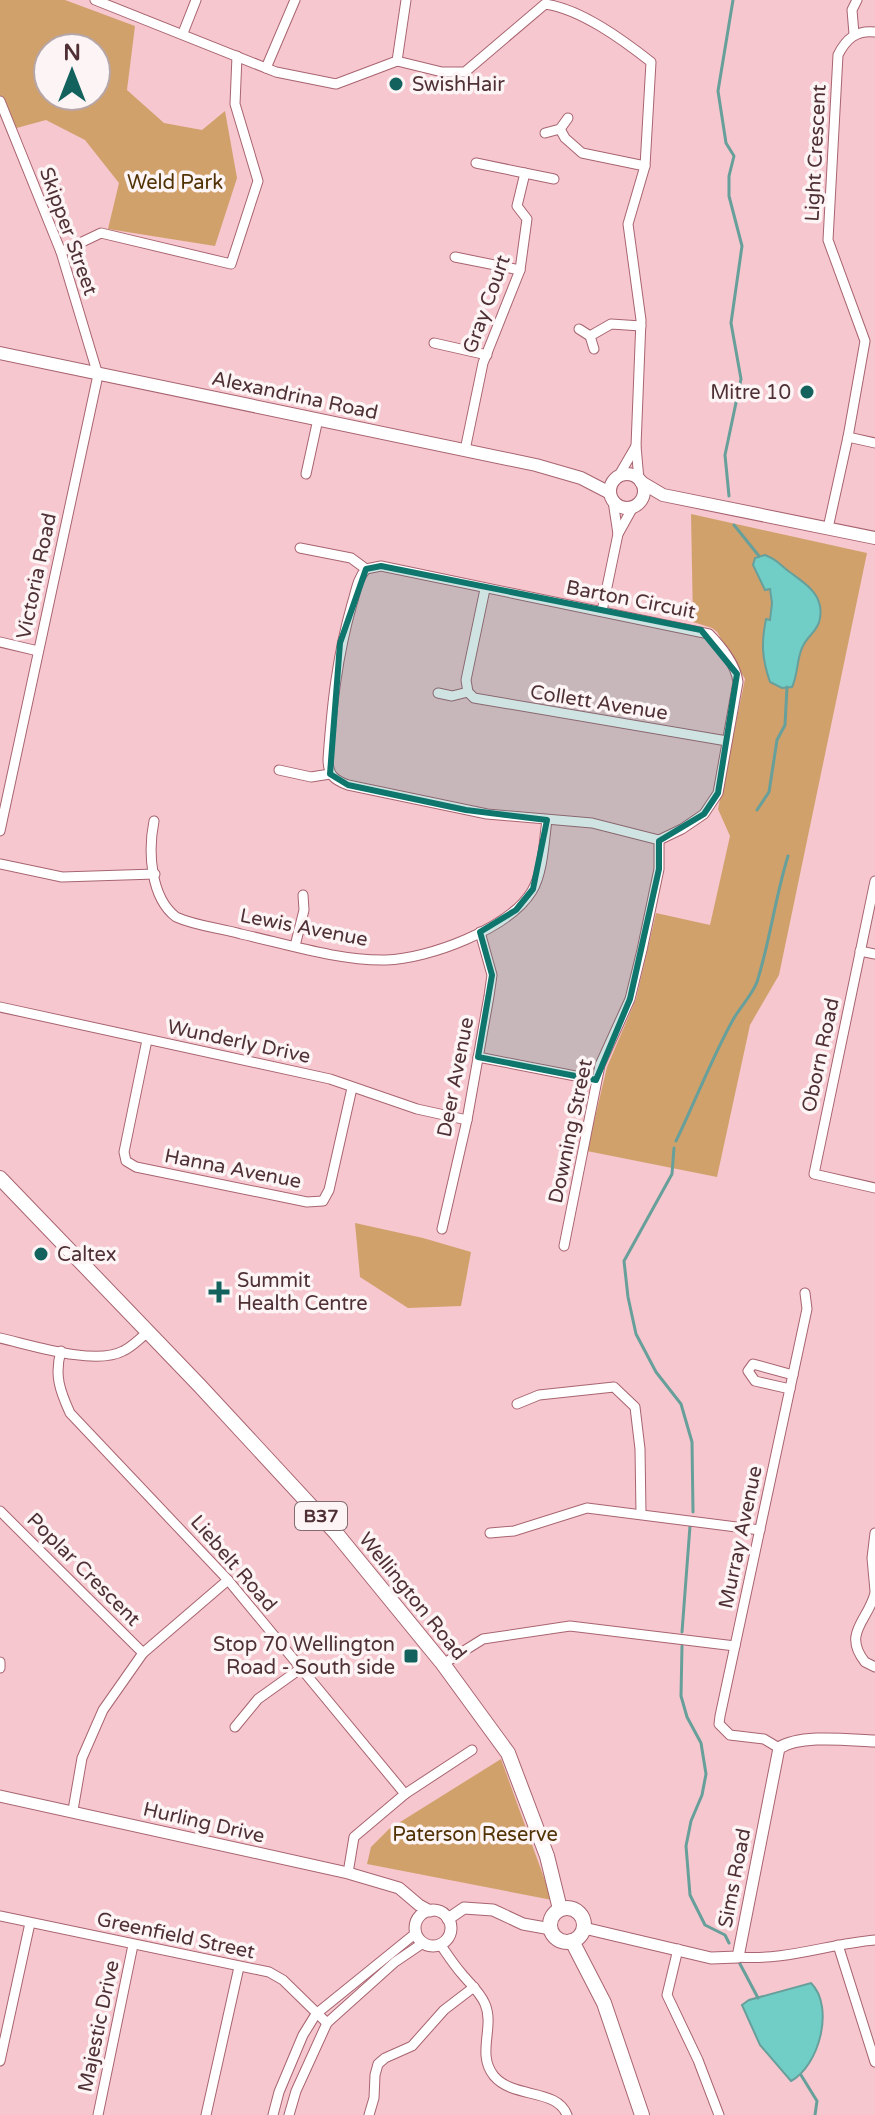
<svg xmlns="http://www.w3.org/2000/svg" width="875" height="2115" font-family="'Varela Round',sans-serif">
<style>
.green{fill:#d1a16c;fill-rule:evenodd}
.water{fill:#71cec7;stroke:#679f9b;stroke-width:2}
.lines{fill:none;stroke-linecap:round;stroke-linejoin:round}
.stream{stroke:#679f9b;stroke-width:3}
.minor-casing{stroke:#a86470;stroke-width:11}
.tertiary-casing{stroke:#a86470;stroke-width:13}
.secondary-casing{stroke:#a86470;stroke-width:14}
.primary-casing{stroke:#a86470;stroke-width:16}
.minor{stroke:#fff;stroke-width:9}
.tertiary{stroke:#fff;stroke-width:11}
.secondary{stroke:#fff;stroke-width:12}
.primary{stroke:#fff;stroke-width:14}
.marked{fill:#0f766e;fill-opacity:0.2;stroke:#0f766e;stroke-width:6;stroke-linejoin:round}
.poi-dot{fill:#14625e;stroke:#fcf4f5;stroke-width:3}
.labels{text-anchor:middle;stroke-width:7;stroke-linejoin:round;paint-order:stroke}
.shield{fill:#fcf4f5;stroke:#836c6f;stroke-width:2}
.shield-label{font-size:18px;font-weight:bold;fill:#4f3135}
.poi-label{font-size:20px;fill:#4f3135;stroke:#fcf4f5;text-anchor:start}
.street-label{font-size:20px;fill:#4f3135;stroke:#fcf4f5}
.park-label{font-size:20px;fill:#513205;stroke:#fcf4f5}
</style>
<rect width="100%" height="100%" fill="#f6c7ce"/>
<g class="green">
<path d="M0 0H65L135 26 127 90 164 123 202 130 225 111 237 178 215 246 108 229 119 183 85 140 46 120 13 129 0 97ZM48 48H96V96H48Z"/>
<polygon points="691,514 867,553 779,975 750,1025 717,1177 587,1151 607,1067 636,999 656,913 710,925 730,836 718,809 745,679 717,632 712,628 693,622"/>
<polygon points="355,1223 423,1238 471,1252 461,1306 408,1308 360,1277"/>
<polygon points="501,1759 552,1900 367,1864 371,1847 389,1829"/>
</g>
<g class="water">
<path d="M765 555C777 559 781 566 791 573 806 584 824 595 820 618 819 629 809 635 804 644 796 657 799 672 792 687L782 688 770 682C762 659 761 643 766 619L770 620 772 603 770 589 765 590 753 565 755 558Z"/>
<path d="M811 1983C835 2007 819 2066 791 2081L760 2045 742 2005 749 2000Z"/>
</g>
<g class="lines">
<g class="stream">
<polyline points="729,496 725,455 741,379 731,323 742,246 729,196 729,176 734,156 726,143 718,91 733,0"/>
<polyline points="734,525 759,556"/>
<polyline points="757,810 769,792 777,740 785,725 787,687"/>
<path d="M676 1141C696 1100 712 1057 734 1018 741 1006 752 995 757 982 770 941 775 898 788 856"/>
<polyline points="674,1148 672,1174 624,1261 628,1297 636,1334 656,1372 681,1404 692,1442 693,1512"/>
<polyline points="682,1632 690,1526"/>
<polyline points="682,1646 681,1696 687,1717 701,1743 706,1774 702,1795 691,1821 686,1846 690,1895 705,1925 725,1935 729,1943"/>
<polyline points="739,1962 758,1998"/>
<polyline points="801,2075 817,2101 815,2115"/>
</g>
<g class="minor-casing">
<g id="minor">
<path d="M95 0 276 72 336 84 397 61 442 72H465L545 4C581 9 623 40 651 62L645 166 628 224 641 320 636 446 639 480"/>
<polyline points="183,33 196,0"/>
<polyline points="854,34 852,10 857,0"/>
<polyline points="397,61 406,0"/>
<polyline points="266,68 295,0"/>
<polyline points="0,101 61,252 98,375 0,831"/>
<polyline points="560,129 565,138 582,153 645,166"/>
<polyline points="545,133 560,129 568,118"/>
<polyline points="476,163 554,179"/>
<polyline points="61,252 101,233 231,264 258,181 235,104 237,56"/>
<polyline points="455,257 520,270"/>
<polyline points="579,329 590,336 594,349"/>
<polyline points="590,336 611,324 641,326"/>
<polyline points="434,343 487,355"/>
<path d="M848 437 865 341 828 240 838 55C846 39 856 30 875 32"/>
<polyline points="465,450 483,363 520,270 527,219 517,206 525,173"/>
<polyline points="306,474 318,419"/>
<polyline points="618,477 636,446"/>
<polyline points="613,501 618,534"/>
<polyline points="828,528 848,437 875,443"/>
<polyline points="300,548 351,558 366,569"/>
<path d="M381 566 709 634C721 646 736 665 738 682L718 793 704 814 682 829 659 840 592 823 487 814 348 785C334 780 328 775 328 759 332 704 337 657 352 604 356 592 357 579 366 569Z"/>
<polyline points="485,589 466,680 468,692 474,698 727,741"/>
<polyline points="602,611 618,534 633,507"/>
<polyline points="0,642 38,651"/>
<polyline points="438,693 452,696 468,692"/>
<polyline points="279,770 311,777 330,774"/>
<path d="M154 821C148 851 150 897 176 917 196 926 220 928 241 934 286 944 340 961 386 960 428 959 509 929 532 891 543 873 544 841 547 820"/>
<polyline points="0,864 62,877 155,874"/>
<polyline points="875,881 814,1174 875,1188"/>
<polyline points="295,946 304,910 303,895"/>
<polyline points="860,951 875,954"/>
<polyline points="0,1007 330,1079 417,1109 467,1120"/>
<polyline points="147,1040 124,1152 126,1161 136,1167 307,1202 323,1201 329,1190 352,1088"/>
<polyline points="478,1057 596,1080"/>
<polyline points="442,1229 467,1120 489,996 492,975 480,932"/>
<polyline points="564,1246 600,1065 630,999 642,950 659,869 659,840"/>
<path d="M0 1338C31 1345 95 1366 123 1351 132 1347 140 1338 148 1332"/>
<path d="M61 1351C54 1375 60 1391 70 1413L228 1580 405 1794"/>
<polyline points="790,1389 755,1381 748,1371 753,1364 793,1375"/>
<polyline points="517,1404 539,1395 614,1387 635,1407 640,1449 641,1514"/>
<polyline points="0,1511 143,1653"/>
<polyline points="490,1533 514,1531 587,1508 760,1530"/>
<polyline points="875,1533 872,1558 875,1591"/>
<path d="M875 1593C868 1621 842 1633 865 1662L875 1667"/>
<polyline points="0,1662 0,1668"/>
<polyline points="443,1664 483,1639 570,1626 735,1646"/>
<polyline points="235,1727 258,1699 300,1669"/>
<polyline points="779,1748 764,1739 730,1735 719,1724 720,1716 807,1309 805,1293"/>
<polyline points="73,1810 82,1758 103,1710 143,1653 228,1580"/>
<polyline points="348,1873 354,1837 405,1794 472,1750"/>
<polyline points="0,1916 269,1972 283,1980 327,2023"/>
<path d="M440 1944C447 1954 454 1965 462 1974 470 1984 480 1992 485 2004 495 2027 476 2054 494 2076 513 2099 557 2088 567 2115"/>
<polyline points="838,1945 875,2062"/>
<polyline points="678,1949 667,1995 698,2060 719,2115"/>
<path d="M738 1957C785 1961 828 1944 875 1940"/>
<polyline points="0,2061 30,1923"/>
<polyline points="98,2115 133,1945"/>
<polyline points="206,2115 239,1967"/>
<polyline points="273,2115 279,2092 303,2035 316,2014 416,1933"/>
<polyline points="289,2115 296,2091 327,2023 395,1962 423,1943"/>
<polyline points="369,2115 374,2098 375,2075 378,2064 385,2058 412,2046 444,2010 474,1987"/>
</g>
</g>
<g class="tertiary-casing">
<g id="tertiary">
<polyline points="0,1796 348,1873 399,1888 419,1905 430,1911"/>
<circle cx="433" cy="1928" r="18"/>
<polyline points="448,1919 464,1908 493,1910 523,1924 551,1929"/>
<path d="M584 1928 711 1958 738 1957 779 1748C801 1734 848 1740 875 1741"/>
</g>
</g>
<g class="secondary-casing">
<g id="secondary">
<polyline points="0,353 536,465 581,478 610,493"/>
<circle cx="627" cy="491" r="17"/>
<polyline points="641,482 663,495 875,538"/>
</g>
</g>
<g class="primary-casing">
<g id="primary">
<polyline points="0,1178 199,1385 336,1533 443,1664 508,1753 547,1856 560,1909"/>
<circle cx="567" cy="1925" r="17"/>
<polyline points="572,1941 604,2003 642,2115"/>
</g>
</g>
<use href="#minor" class="minor"/>
<use href="#tertiary" class="tertiary"/>
<use href="#secondary" class="secondary"/>
<use href="#primary" class="primary"/>
</g>
<path class="marked" d="M381 566 701 630 737 674 718 793 704 814 659 841V869L630 999 596 1080 478 1057 492 975 480 932 516 910 533 889 547 820 466 810 348 785 330 774 340 643 366 569Z"/>
<g class="poi-dot">
<circle cx="396" cy="84" r="8"/>
<circle cx="807" cy="392" r="8"/>
<circle cx="41" cy="1254" r="8"/>
<path d="M215 1280h8v8h8v8h-8v8h-8v-8h-8v-8h8z"/>
<rect x="403" y="1648" width="16" height="16" rx="4"/>
</g>
<g class="labels">
<rect class="shield" x="295" y="1502" width="52" height="28" rx="6"/>
<g class="shield-label">
<text x="321" y="1522">B37</text>
</g>
<g class="poi-label">
<text x="412" y="91">SwishHair</text>
<text x="791" y="399" text-anchor="end">Mitre 10</text>
<text x="57" y="1261">Caltex</text>
<text x="237" y="1287">Summit<tspan x="237" dy="23">Health Centre</tspan></text>
<text x="395" y="1651" text-anchor="end">Stop 70 Wellington<tspan x="395" dy="23">Road - South side</tspan></text>
</g>
<g class="street-label">
<text transform="translate(815 153) rotate(-87)" y="7">Light Crescent</text>
<text transform="translate(69 231) rotate(70)" y="7">Skipper Street</text>
<text transform="translate(486 304) rotate(-70)" y="7">Gray Court</text>
<text transform="translate(295 395) rotate(12)" y="7">Alexandrina Road</text>
<text transform="translate(36 576) rotate(-78)" y="7">Victoria Road</text>
<text transform="translate(631 599) rotate(11)" y="7">Barton Circuit</text>
<text transform="translate(599 702) rotate(9)" y="7">Collett Avenue</text>
<text transform="translate(304 927) rotate(11)" y="7">Lewis Avenue</text>
<text transform="translate(239 1041) rotate(12)" y="7">Wunderly Drive</text>
<text transform="translate(820 1055) rotate(-78)" y="7">Oborn Road</text>
<text transform="translate(455 1077) rotate(-79)" y="7">Deer Avenue</text>
<text transform="translate(570 1131) rotate(-78)" y="7">Downing Street</text>
<text transform="translate(233 1168) rotate(11)" y="7">Hanna Avenue</text>
<text transform="translate(740 1537) rotate(-78)" y="7">Murray Avenue</text>
<text transform="translate(234 1563) rotate(49)" y="7">Liebelt Road</text>
<text transform="translate(84 1569) rotate(45)" y="7">Poplar Crescent</text>
<text transform="translate(413 1596) rotate(51)" y="7">Wellington Road</text>
<text transform="translate(204 1822) rotate(13)" y="7">Hurling Drive</text>
<text transform="translate(734 1878) rotate(-79)" y="7">Sims Road</text>
<text transform="translate(176 1935) rotate(12)" y="7">Greenfield Street</text>
<text transform="translate(98 2026) rotate(-78)" y="7">Majestic Drive</text>
</g>
<g class="park-label">
<text x="175" y="189">Weld Park</text>
<text x="475" y="1841">Paterson Reserve</text>
</g>
</g>
<g transform="translate(72 72)"><circle r="38" fill="#fcf4f5" stroke="#b7a6a8" stroke-width="2"/>
<path d="M0-6L14 30L0 20L-14 30Z" fill="#14625e"/>
<text y="-12" font-size="22" font-weight="bold" text-anchor="middle" fill="#4f3135">N</text>
</g>
</svg>
